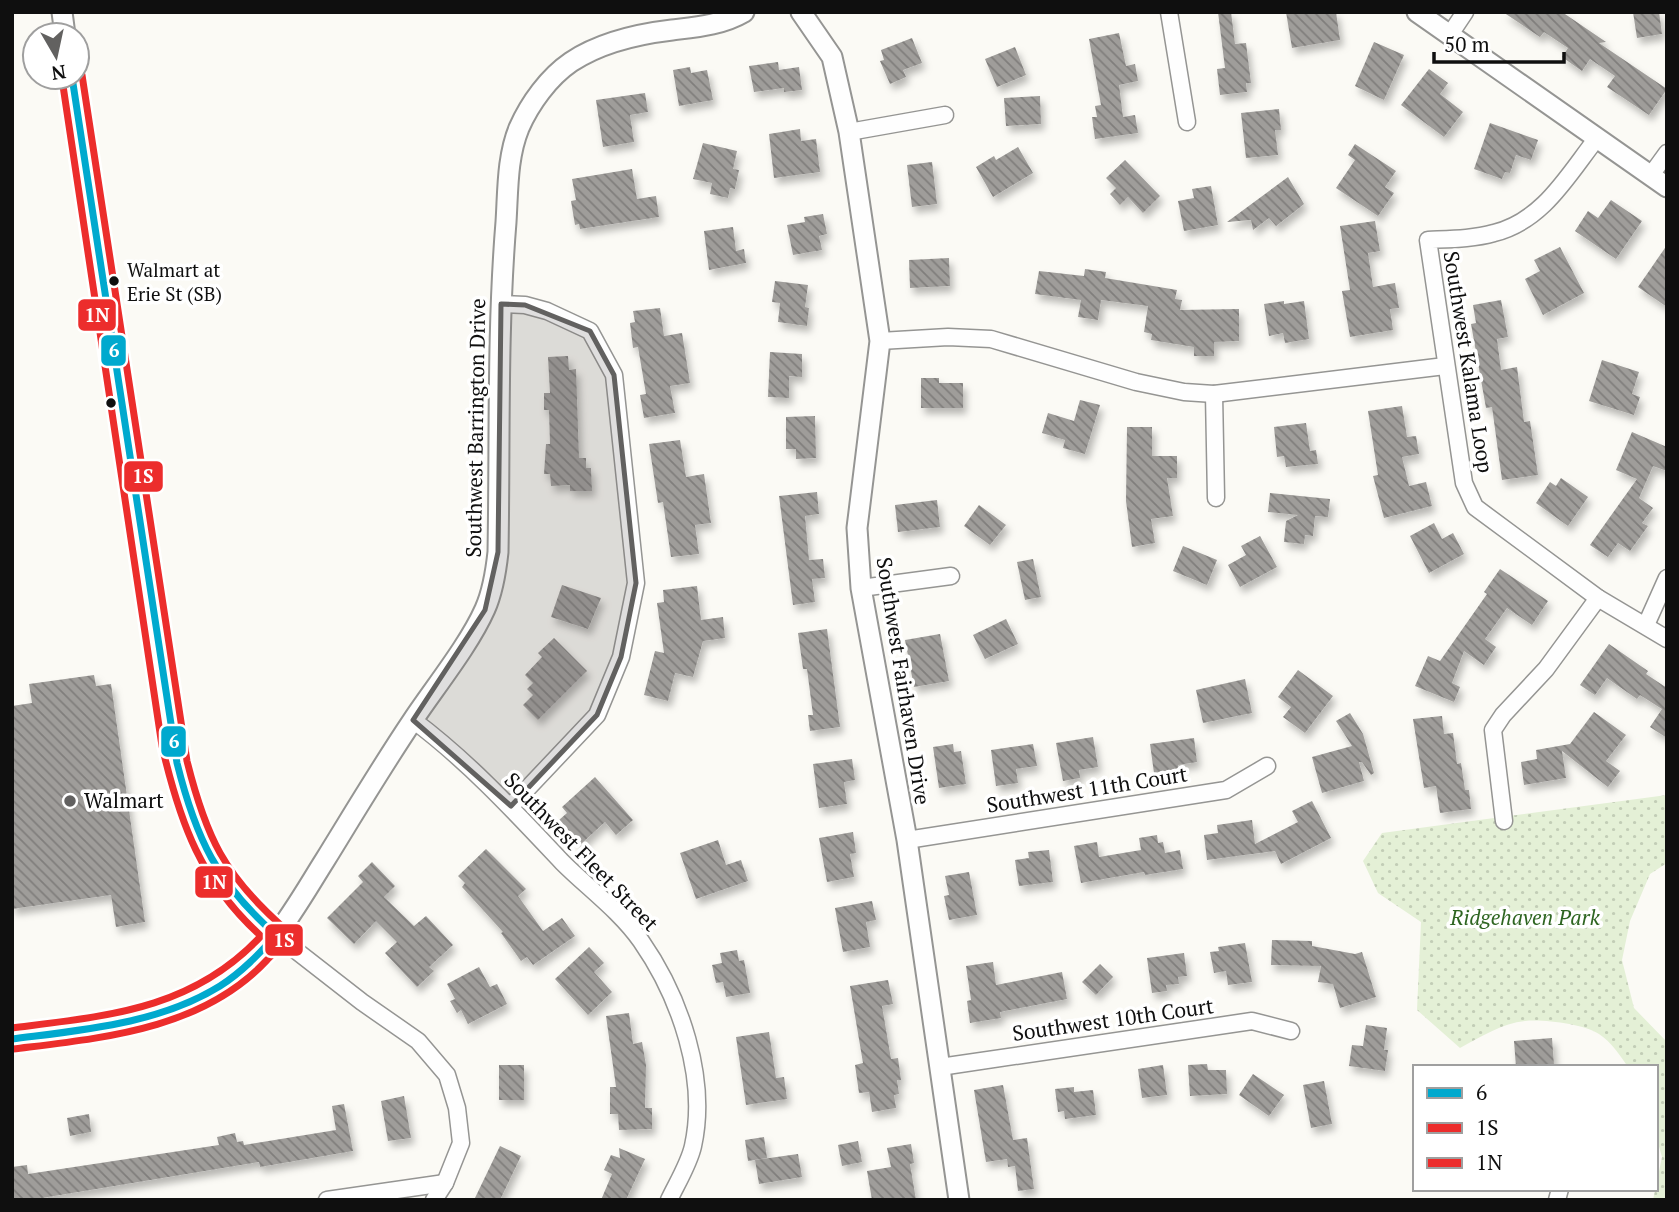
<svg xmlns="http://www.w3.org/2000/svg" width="1679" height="1212" font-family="'PT Serif',serif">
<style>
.green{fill:url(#green-dots)}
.building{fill:url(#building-back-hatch);filter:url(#shadow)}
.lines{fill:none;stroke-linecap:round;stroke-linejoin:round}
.minor-casing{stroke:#959593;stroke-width:19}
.tertiary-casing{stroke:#959593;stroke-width:23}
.minor{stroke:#fefefe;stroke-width:16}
.tertiary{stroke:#fefefe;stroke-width:19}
.bus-1-casing{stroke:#fff;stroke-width:12}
.bus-2-casing{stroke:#fff;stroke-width:12}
.bus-3-casing{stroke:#fff;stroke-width:12}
.bus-1{stroke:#00a9ce;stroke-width:7}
.bus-2{stroke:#ec2d2c;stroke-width:7}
.bus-3{stroke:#ec2d2c;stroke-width:7}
.marked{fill:#626160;fill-opacity:0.2;stroke:#626160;stroke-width:5;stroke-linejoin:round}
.bus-dot{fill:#0f0f0f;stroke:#fff;stroke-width:2.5}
.poi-dot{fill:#626160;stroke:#fff;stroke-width:2.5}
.labels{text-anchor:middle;stroke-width:7;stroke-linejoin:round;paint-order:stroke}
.bus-label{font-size:19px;fill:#0f0f0f;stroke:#fff;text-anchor:start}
.street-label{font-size:21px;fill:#0f0f0f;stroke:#fff}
.poi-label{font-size:21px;fill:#0f0f0f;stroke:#fff;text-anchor:start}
.park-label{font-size:21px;font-style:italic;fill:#2e6521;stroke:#fff}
.line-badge{stroke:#fff;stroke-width:2.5}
.badge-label{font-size:19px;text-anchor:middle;font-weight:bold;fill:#fff}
</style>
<defs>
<pattern id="green-dots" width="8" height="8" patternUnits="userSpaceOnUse" patternTransform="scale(1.75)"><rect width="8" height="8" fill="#e4f0d6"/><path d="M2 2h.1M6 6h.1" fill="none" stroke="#c2cdb6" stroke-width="1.8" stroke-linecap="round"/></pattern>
<pattern id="building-back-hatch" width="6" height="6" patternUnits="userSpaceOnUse" patternTransform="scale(1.75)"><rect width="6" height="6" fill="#9f9d9a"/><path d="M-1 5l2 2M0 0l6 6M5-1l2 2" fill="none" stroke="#807e7c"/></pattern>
<filter id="shadow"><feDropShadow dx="3.5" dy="6" stdDeviation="3.5" flood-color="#0004"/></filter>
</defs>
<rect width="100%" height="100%" fill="#fbfaf5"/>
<path class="green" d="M1667 795V863L1650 874 1630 921 1622 960 1634 1008 1667 1042V1200H1653L1662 1157 1656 1136V1067H1628C1620 1055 1611 1042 1599 1034 1584 1024 1543 1019 1525 1021 1503 1023 1480 1037 1460 1048L1417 1010 1421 922 1378 893 1363 861 1382 833Z"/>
<g class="building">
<polygon points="1218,12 1231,12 1235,44 1246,43 1251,83 1246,83 1247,92 1220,95 1217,69 1225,68"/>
<polygon points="1286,12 1336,12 1340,40 1292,48"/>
<polygon points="1503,12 1562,12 1606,42 1599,43 1667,89 1649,115 1607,87 1615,76 1590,59 1582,71 1562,57 1568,48 1544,32 1540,37"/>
<polygon points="1633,12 1659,12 1662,34 1637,38"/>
<polygon points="1119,33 1126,66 1135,64 1138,81 1119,85 1123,117 1135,115 1138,133 1095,139 1092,117 1097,117 1095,106 1101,105 1089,39"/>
<polygon points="912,38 922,63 903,70 906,77 890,84 880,61 884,60 881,50"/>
<polygon points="1374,42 1404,55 1384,100 1355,86"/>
<polygon points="1015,47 1026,75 997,87 985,59"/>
<polygon points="778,62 779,70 799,67 802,90 784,92 784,88 754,92 749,66"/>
<polygon points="690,67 691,73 707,70 713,100 679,106 673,70"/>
<polygon points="1429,69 1448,83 1440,94 1463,112 1444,137 1401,105"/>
<polygon points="645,93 648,112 630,115 634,142 603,147 596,100"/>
<polygon points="1040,96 1041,124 1006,126 1004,98"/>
<polygon points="1279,109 1281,130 1275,130 1278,155 1246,158 1241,113"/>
<polygon points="1490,123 1538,140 1531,160 1516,155 1510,173 1505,172 1502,179 1474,169"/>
<polygon points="800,129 801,141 816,139 820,172 774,178 769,134"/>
<polygon points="703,143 737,151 733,169 739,170 735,189 730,188 728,198 710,194 712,183 693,179"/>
<polygon points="1355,144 1396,171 1385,187 1394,193 1378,216 1336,188 1355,160 1348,155"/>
<polygon points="1018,147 1033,173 993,197 976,167 994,156 996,160"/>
<polygon points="1125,160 1160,196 1143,213 1128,197 1120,205 1110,194 1116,188 1106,178"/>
<polygon points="932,162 937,204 912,207 907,165"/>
<polygon points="632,169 637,199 656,196 659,217 580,229 579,224 575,225 571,201 576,200 572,179"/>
<polygon points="1288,177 1304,204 1294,212 1276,226 1269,218 1253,230 1251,220 1227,222"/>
<polygon points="1211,186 1218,225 1184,231 1178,201 1194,198 1192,189"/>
<polygon points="1611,200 1642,221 1616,259 1575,231 1588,211 1598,218"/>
<polygon points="823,214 827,234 819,236 822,250 793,255 787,225 805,222 804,217"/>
<polygon points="1375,221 1380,251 1368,253 1373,287 1395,283 1399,308 1390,309 1393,330 1350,337 1342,291 1350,290 1340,226"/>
<polygon points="733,227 736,251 744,249 746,263 709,270 704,231"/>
<polygon points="1667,245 1667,307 1638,287"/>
<polygon points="1560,247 1584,293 1543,315 1525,279 1540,271 1534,260"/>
<polygon points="949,258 950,286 910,288 909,260"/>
<polygon points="1085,269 1106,272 1105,278 1177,290 1175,299 1182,300 1180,310 1239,309 1239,341 1214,342 1214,356 1194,356 1194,347 1151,340 1152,334 1144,332 1148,306 1101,300 1098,320 1078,317 1081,300 1035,294 1039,271 1084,276"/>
<polygon points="775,281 808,285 805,307 809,308 807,326 778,322 780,303 772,302"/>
<polygon points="1501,300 1508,337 1497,339 1501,370 1517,367 1524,422 1530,421 1538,475 1502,480 1492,407 1486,408 1471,324 1476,323 1473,305"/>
<polygon points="1284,301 1284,304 1304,301 1309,339 1285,343 1283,333 1269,336 1264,304"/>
<polygon points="660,308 664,336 682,333 690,383 670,386 675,413 644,418 640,395 646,394 638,347 633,348 630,323 635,322 633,311"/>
<polygon points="770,352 802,354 802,377 789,376 789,398 768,397"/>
<polygon points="568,356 569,370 576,369 579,458 586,458 586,468 591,468 592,491 570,491 570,485 551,486 550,474 544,474 546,444 550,444 549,410 544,410 544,393 550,393 548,357"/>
<polygon points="1602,360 1639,372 1632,394 1640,397 1634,415 1589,401"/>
<polygon points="921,378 939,378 939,383 963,383 963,408 921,408"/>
<polygon points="1080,400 1100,405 1085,454 1063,448 1065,440 1042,433 1048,413 1074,421"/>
<polygon points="1402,406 1407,437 1416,436 1419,454 1402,457 1409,486 1426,482 1432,506 1384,518 1373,476 1378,475 1368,411"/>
<polygon points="815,416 816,458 796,459 796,449 786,449 786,417"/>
<polygon points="1306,423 1310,451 1316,450 1318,464 1286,467 1284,456 1277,457 1274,427"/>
<polygon points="1127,427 1152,427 1152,456 1177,456 1177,478 1167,478 1173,516 1151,519 1155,543 1132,547 1126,501"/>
<polygon points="1632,432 1667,447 1667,471 1653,466 1639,498 1653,508 1642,523 1648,526 1630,551 1618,543 1608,557 1590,545 1637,479 1616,470"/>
<polygon points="680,440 686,477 704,474 711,523 695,525 699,554 671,557 663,502 658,503 649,444"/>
<polygon points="1561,478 1588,497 1568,526 1536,503 1550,482 1556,486"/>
<polygon points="817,492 819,514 805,516 809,560 823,559 825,578 812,579 815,602 793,605 779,496"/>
<polygon points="1270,493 1330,499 1328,517 1315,516 1313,536 1305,535 1304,544 1284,542 1286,521 1298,515 1268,512"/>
<polygon points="937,500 940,527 898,532 895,505"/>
<polygon points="979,505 1006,525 990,545 964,526"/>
<polygon points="1434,523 1442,539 1453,533 1464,554 1429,573 1410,536"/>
<polygon points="1260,536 1277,567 1240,587 1228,565 1246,555 1241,546"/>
<polygon points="1183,546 1217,560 1207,585 1173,571"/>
<polygon points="1033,559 1041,597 1025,600 1017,562"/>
<polygon points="1500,569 1548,601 1532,625 1507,608 1485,639 1496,647 1484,665 1464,651 1452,683 1460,687 1454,702 1415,686 1428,656 1440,661 1487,594 1484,592"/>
<polygon points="562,585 601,598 588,629 551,617"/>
<polygon points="697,586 701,620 723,617 725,638 703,641 693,677 675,673 668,701 644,695 655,651 664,653 657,603 664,602 663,590"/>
<polygon points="1006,619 1018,644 985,659 973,635"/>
<polygon points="827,629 840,727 810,731 808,715 813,715 807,669 803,669 798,633"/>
<polygon points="940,634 949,681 914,687 905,640"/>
<polygon points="554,638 587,671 538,720 523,705 533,695 527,689 533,683 525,675 542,657 538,653"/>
<polygon points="1609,644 1648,671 1646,674 1667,688 1667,738 1650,727 1662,709 1640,695 1637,699 1607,678 1595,695 1580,685"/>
<polygon points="1298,670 1333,696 1305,733 1283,717 1291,707 1278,697"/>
<polygon points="94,675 96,686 111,684 145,922 116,927 111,895 12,909 12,706 32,703 29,684"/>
<polygon points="1245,679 1252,713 1203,723 1196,690"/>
<polygon points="1594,712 1626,735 1606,761 1620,771 1608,787 1562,751 1566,778 1524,785 1521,762 1537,759 1536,750 1570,744"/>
<polygon points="1350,713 1363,734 1374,773 1371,775 1362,762 1359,762 1364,781 1322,793 1312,757 1352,746 1336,721"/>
<polygon points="1442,716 1444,734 1453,733 1457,764 1461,763 1465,790 1469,790 1471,809 1440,813 1436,786 1424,788 1413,719"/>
<polygon points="1093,737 1098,767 1079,770 1080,778 1063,781 1056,743"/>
<polygon points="1194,738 1197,762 1178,765 1179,769 1154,773 1150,744"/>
<polygon points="953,744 954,752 961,751 966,784 939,788 933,747"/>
<polygon points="1033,744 1037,766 1016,769 1018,783 996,786 991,750"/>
<polygon points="852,759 855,780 844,782 847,804 819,808 813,764"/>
<polygon points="595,777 633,820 616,835 605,822 581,844 559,820 567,813 562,807"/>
<polygon points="1312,801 1331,838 1281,864 1275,851 1207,860 1204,835 1218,833 1217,825 1252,820 1255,844 1298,822 1292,811"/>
<polygon points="853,832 856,853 850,854 854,877 827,882 819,838"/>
<polygon points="1157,835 1158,843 1163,842 1165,853 1180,850 1183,869 1145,875 1144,872 1081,883 1074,846 1097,842 1099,857 1141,850 1139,838"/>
<polygon points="718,840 726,865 741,860 748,881 696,899 680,853"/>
<polygon points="486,849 526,889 518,896 543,931 562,918 575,936 533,965 527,957 521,961 501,933 503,932 462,887 465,883 458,876"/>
<polygon points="1049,850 1053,882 1019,886 1015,860 1029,858 1028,852"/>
<polygon points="372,862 395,886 384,897 414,926 426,916 453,945 429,967 434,971 417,987 385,953 397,942 376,921 354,944 327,918 363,882 358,876"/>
<polygon points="969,872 977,915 949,920 944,896 949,895 945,876"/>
<polygon points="872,901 876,920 866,922 870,947 843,952 835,908"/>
<polygon points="1272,940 1312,941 1312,946 1355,954 1362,952 1376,997 1340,1008 1333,984 1318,982 1321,966 1271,965"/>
<polygon points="1245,943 1252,982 1228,985 1226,971 1214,973 1210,952 1219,951 1218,947"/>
<polygon points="589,947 604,963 594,972 612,992 588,1015 555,979"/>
<polygon points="737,950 739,961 744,960 750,993 726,997 723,982 716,983 712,965 722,963 720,953"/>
<polygon points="1184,953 1187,976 1178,977 1179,984 1166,985 1167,991 1152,993 1147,958"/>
<polygon points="993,962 996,985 1062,972 1067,999 1000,1012 1001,1018 970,1023 967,1001 971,1000 966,966"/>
<polygon points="1100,964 1113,977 1096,995 1082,982"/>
<polygon points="479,967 490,987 497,984 507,1004 468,1024 461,1010 457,1013 450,1001 455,999 447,984"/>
<polygon points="888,980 893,1004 882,1006 891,1059 898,1058 901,1080 897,1080 899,1094 894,1095 896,1108 872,1112 869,1092 859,1093 855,1065 863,1063 850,986"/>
<polygon points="629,1013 633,1044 642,1042 646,1065 645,1108 652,1108 652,1129 619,1130 618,1114 610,1114 610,1087 616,1087 606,1016"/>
<polygon points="1366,1025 1387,1028 1384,1050 1388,1050 1385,1071 1349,1066 1352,1045 1363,1046"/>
<polygon points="769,1032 776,1078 784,1077 787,1099 746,1105 736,1037"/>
<polygon points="1552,1038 1554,1065 1516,1067 1514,1041"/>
<polygon points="1207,1064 1208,1070 1226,1070 1227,1094 1190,1096 1188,1065"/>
<rect x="499" y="1065" width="25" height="35"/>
<polygon points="1163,1065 1167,1095 1142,1098 1138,1069"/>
<polygon points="1253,1074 1284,1095 1269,1116 1239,1095"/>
<polygon points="1324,1081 1332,1124 1311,1128 1303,1085"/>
<polygon points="1003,1085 1013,1140 1027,1138 1034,1189 1018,1191 1015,1166 1008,1167 1007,1159 986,1162 974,1090"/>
<polygon points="1074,1087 1074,1092 1093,1090 1096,1115 1065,1119 1064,1111 1058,1112 1055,1089"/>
<polygon points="404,1096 411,1138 388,1141 381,1101"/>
<polygon points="344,1104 353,1151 260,1167 259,1162 30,1200 12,1200 12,1167 27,1165 28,1174 219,1145 217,1137 235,1133 237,1142 243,1141 244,1145 336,1130 332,1106"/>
<polygon points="89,1114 91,1132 70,1136 67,1118"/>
<polygon points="764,1137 767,1158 748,1161 745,1140"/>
<polygon points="858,1141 862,1162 842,1166 838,1145"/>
<polygon points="911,1144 914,1163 910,1164 916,1200 872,1200 867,1171 891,1167 887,1148"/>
<polygon points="500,1146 521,1156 500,1200 474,1200"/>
<polygon points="619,1148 645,1159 626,1200 601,1200 612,1174 604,1170 611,1155 620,1158"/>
<polygon points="798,1154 802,1177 759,1184 755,1160"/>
</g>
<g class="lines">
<g class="minor-casing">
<g id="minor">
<polyline points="1169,12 1187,122"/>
<polyline points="1449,36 1465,12"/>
<polyline points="849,132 945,115"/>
<path d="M1597 138C1568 175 1543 221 1494 233 1473 239 1450 239 1428 240L1464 483 1475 507 1598 598 1667 639"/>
<polyline points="1651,175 1667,153"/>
<polyline points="501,304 525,305 547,311 590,331 614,375 636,583 621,657 597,715 511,806"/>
<polyline points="880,341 948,337 991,339 1136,382 1184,392 1214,394 1445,366"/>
<polyline points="1214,394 1216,498"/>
<polyline points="861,588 951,576"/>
<polyline points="1646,625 1667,578"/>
<path d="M413 720C468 761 515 812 562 862 588 888 620 911 641 941 680 997 708 1078 693 1146 689 1164 677 1183 669 1200"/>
<polyline points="1504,821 1493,730 1503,715 1546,669 1598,598"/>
<polyline points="907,840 1226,790 1267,766"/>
<polyline points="276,935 362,1002 418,1041 447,1075 457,1108 461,1143 445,1183 434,1200"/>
<polyline points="940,1067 1252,1021 1291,1031"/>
<polyline points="327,1200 445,1183"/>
<polyline points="1557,1200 1560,1189"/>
</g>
</g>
<g class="tertiary-casing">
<g id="tertiary">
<polyline points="62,12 65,35"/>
<polyline points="801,12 832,57 849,132 880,341 857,528 861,588 907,840 959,1200"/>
<polyline points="1417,12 1667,187"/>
<path d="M72 77 172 744C184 796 197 846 230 889 243 906 260 921 276 935"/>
<path d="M12 1039C83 1029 159 1025 222 986 270 956 296 906 325 860 354 813 382 766 413 720 435 687 469 645 485 609 493 591 496 571 498 552 500 442 497 332 506 222 508 191 507 157 519 128 530 103 549 77 571 62 601 42 638 34 672 30 696 27 722 25 744 12"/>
</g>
</g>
<use href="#minor" class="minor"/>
<use href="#tertiary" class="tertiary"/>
<g class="bus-1-casing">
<g id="bus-1">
<path d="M72 77 177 763C196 839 217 883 276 935"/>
<path d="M12 1039C82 1030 159 1024 220 986 242 972 259 954 276 935"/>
</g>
</g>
<g class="bus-2-casing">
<path id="bus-2" d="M13 1049C102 1038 202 1030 267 960 274 953 283 945 286 936L284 928C224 875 206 837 187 761L82 75"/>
</g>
<g class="bus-3-casing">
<path id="bus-3" d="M12 1028C107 1016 192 1010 261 936 201 882 180 823 162 746L62 79"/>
</g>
<use href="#bus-1" class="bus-1"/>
<use href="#bus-2" class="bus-2"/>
<use href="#bus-3" class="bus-3"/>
</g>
<path class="marked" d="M501 304 525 305 590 331 614 375 636 583 621 657 597 715 511 806 413 720 485 610 498 552Z"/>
<g class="bus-dot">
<circle cx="114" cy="281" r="6"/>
<circle cx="111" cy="403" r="6"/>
</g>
<circle class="poi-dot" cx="70" cy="801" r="7"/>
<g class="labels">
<g class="bus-label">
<text x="127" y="277">Walmart at<tspan x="127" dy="24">Erie St (SB)</tspan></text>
</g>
<g class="street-label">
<text transform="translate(1468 362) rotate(81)" y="7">Southwest Kalama Loop</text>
<text transform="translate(476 428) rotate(-89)" y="7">Southwest Barrington Drive</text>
<text transform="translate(903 681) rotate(81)" y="7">Southwest Fairhaven Drive</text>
<text transform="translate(1087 790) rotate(-9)" y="7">Southwest 11th Court</text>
<text transform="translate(581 852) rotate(46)" y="7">Southwest Fleet Street</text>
<text transform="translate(1113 1020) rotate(-8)" y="7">Southwest 10th Court</text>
</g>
<g class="poi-label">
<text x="84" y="808">Walmart</text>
</g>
<g class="park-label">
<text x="1525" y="925">Ridgehaven Park</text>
</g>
</g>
<g class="line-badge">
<rect x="77" y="298" width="40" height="34" rx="7" fill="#ec2d2c"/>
<rect x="100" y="334" width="27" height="33" rx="7" fill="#00a9ce"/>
<rect x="123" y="460" width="41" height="33" rx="7" fill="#ec2d2c"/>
<rect x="160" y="725" width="27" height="33" rx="7" fill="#00a9ce"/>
<rect x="194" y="865" width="40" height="34" rx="7" fill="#ec2d2c"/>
<rect x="264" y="923" width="40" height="34" rx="7" fill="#ec2d2c"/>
</g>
<g class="badge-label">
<text x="97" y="322">1N</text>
<text x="114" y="357">6</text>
<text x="143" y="483">1S</text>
<text x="174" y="748">6</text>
<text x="214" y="889">1N</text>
<text x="284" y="947">1S</text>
</g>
<rect width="1679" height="1212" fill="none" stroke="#0f0f0f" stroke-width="28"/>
<rect x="1413" y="1065" width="245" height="126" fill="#ffffff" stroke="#9f9f9f" stroke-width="2"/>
<rect x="1427" y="1088" width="35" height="10" fill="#00a9ce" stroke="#9f9f9f" stroke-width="2"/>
<text x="1476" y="1100" font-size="21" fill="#0f0f0f">6</text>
<rect x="1427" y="1123" width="35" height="10" fill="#ec2d2c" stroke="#9f9f9f" stroke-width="2"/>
<text x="1476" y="1135" font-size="21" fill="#0f0f0f">1S</text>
<rect x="1427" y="1158" width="35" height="10" fill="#ec2d2c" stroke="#9f9f9f" stroke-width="2"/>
<text x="1476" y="1170" font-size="21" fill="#0f0f0f">1N</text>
<g transform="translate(56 56) rotate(171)"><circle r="33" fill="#ffffff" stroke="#9f9f9f" stroke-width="2"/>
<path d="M0-5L12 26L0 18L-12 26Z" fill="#626160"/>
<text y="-10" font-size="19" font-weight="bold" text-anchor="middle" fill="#0f0f0f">N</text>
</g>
<path d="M1434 52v10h130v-10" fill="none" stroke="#0f0f0f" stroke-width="3.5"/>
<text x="1444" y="52" font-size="21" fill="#0f0f0f" stroke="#ffffff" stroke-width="5" paint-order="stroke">50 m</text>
</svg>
